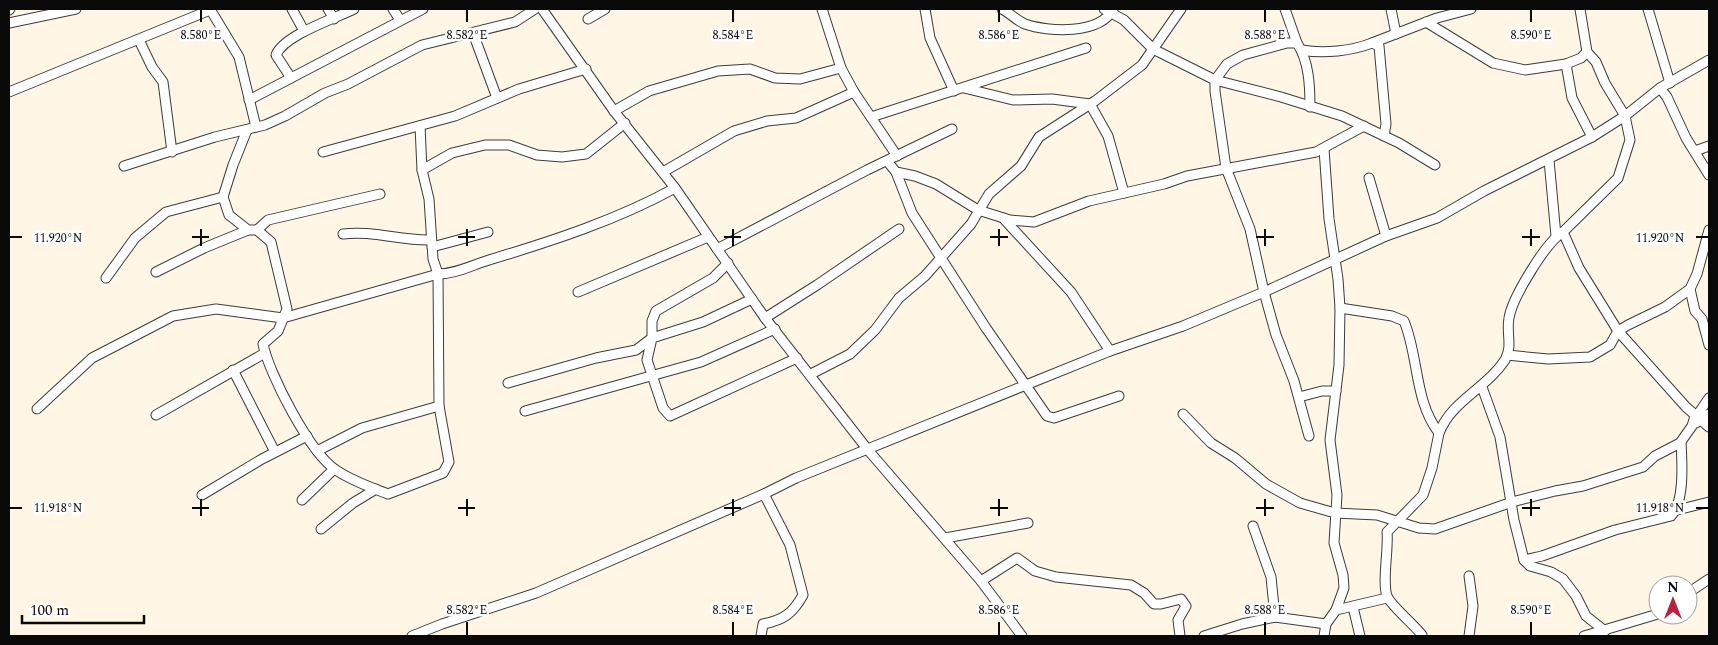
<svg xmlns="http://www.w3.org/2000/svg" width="1718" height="645" font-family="Spectral,serif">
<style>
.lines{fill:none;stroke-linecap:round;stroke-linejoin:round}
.minor-casing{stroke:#3c3c3c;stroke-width:11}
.minor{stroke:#fff;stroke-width:9}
.ticks{fill:none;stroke:#090909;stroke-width:2}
.ticks-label{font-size:12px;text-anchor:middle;fill:#090909;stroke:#fff;stroke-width:5;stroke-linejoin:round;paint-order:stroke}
</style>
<rect width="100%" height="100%" fill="#fff6e6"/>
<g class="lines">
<g class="minor-casing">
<g id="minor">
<polyline points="210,9 239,57 256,127"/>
<polyline points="292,9 304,31"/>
<polyline points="328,9 334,19"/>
<polyline points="393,9 400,20"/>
<polyline points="542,9 614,111 675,188 765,318 868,450 981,581 1022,636"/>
<polyline points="822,9 841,68 854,92 897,156"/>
<polyline points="925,9 930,38 954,91"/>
<path d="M1002 9C1010 13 1017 21 1025 24 1048 32 1100 35 1113 9"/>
<polyline points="1104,9 1124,20 1153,49 1215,80 1281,97 1342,116 1399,143 1435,165"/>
<polyline points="1285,9 1297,43"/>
<polyline points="1391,9 1396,34"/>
<polyline points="1648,9 1670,83"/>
<polyline points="9,10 10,9"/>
<polyline points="588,19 605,9"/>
<polyline points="1426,22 1493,63 1525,70 1566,64 1581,58 1587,52"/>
<polyline points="9,23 76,9"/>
<polyline points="473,33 497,98"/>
<polyline points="139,40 152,67 163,82 172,152"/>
<polyline points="1372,43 1437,18 1471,9"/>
<path d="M1302 50C1323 54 1352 51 1372 43L1379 46 1386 124 1384 136"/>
<polyline points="1566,64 1572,98 1592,137"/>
<path d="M291 78 276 55C284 35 334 19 354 9"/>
<polyline points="964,88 1013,100 1052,99 1090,104 1108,136 1124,193"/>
<polyline points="1660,88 1667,97 1686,138 1709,175"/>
<polyline points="9,92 210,10"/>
<polyline points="249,100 423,9"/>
<polyline points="614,111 649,91 718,71 750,69 775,78 800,79 841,68"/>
<polyline points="871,117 1086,48"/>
<path d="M247 130 233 165 223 197 229 215 248 230H257L271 242 287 309 278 331 263 344C269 374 310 453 336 470 352 481 370 487 388 494L443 473 449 462 439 406"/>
<polyline points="1695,151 1709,146"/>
<polyline points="323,152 455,116 519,89 586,69"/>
<polyline points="1549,160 1556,236"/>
<polyline points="887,161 896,172 915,176 936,184 978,210 1010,220 1034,222 1089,201 1164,184 1187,176 1316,152 1364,126"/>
<polyline points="124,166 215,137 265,125 285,116 325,93 348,84 422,45 515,22 535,9"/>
<polyline points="422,170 452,153 485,145 509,145 537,155 562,157 586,154 625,123"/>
<polyline points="663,172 734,131 767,121 796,118 854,92"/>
<polyline points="896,172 912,213 986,328 1047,416 1054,418 1119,396"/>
<polyline points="1369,178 1386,236"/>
<polyline points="1003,218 1071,292 1110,351"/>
<polyline points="257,230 268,220 380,194"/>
<polyline points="1563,232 1618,178 1630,140 1625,116 1605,83 1596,62 1587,52 1580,9"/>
<path d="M343 234C372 230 401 241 431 240"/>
<polyline points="432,247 488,232"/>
<polyline points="717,249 867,170 952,129"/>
<polyline points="156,272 204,248 248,230"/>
<polyline points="106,278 135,238 166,212 223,197"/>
<polyline points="1690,289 1695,311 1702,319 1709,345"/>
<polyline points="578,292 708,237"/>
<polyline points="752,299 703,322 652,338 647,360 663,408 670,416 797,358"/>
<path d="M1340 308 1392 316 1404 321C1419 357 1414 401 1439 433L1432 468 1423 495 1387 532C1389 549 1381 586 1388 598 1394 608 1413 624 1422 635"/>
<polyline points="765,318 817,285 899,229"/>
<polyline points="1507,355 1548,359 1590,357 1610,345 1618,331 1628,325 1665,307 1690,289 1697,274 1709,230"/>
<polyline points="233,370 275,452"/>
<polyline points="811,374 850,354 875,330 899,298 925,276 971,224 989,194 1021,166 1039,137 1095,101 1142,65 1181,9"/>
<polyline points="508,383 596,358 636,350 652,338 652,321 656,311 713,278 728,263"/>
<polyline points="1482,387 1500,437 1514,520 1524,560 1530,566 1551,572 1563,579 1576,596 1586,616 1605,631"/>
<polyline points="1299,397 1322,391 1336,391"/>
<path d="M37 409 92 358 173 316 216 309 283 318 438 274C456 274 472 265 489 260 552 241 617 220 675 188"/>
<polyline points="525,411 701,362 775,329"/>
<polyline points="1183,414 1211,443 1235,458 1266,484 1300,503 1335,513 1377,515 1419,528 1435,529 1512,502 1555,491 1583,486 1643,467 1655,456 1680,443 1692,426 1695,416 1698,414 1709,398"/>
<polyline points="156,415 265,353"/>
<polyline points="1696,423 1709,414"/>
<path d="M1439 433C1452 400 1486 389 1505 360 1513 346 1506 333 1509 318 1512 298 1546 242 1563 232L1579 268 1618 331 1686 407 1709 427"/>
<path d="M1309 436 1294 381 1276 335 1264 292 1250 229 1226 168 1215 91V80L1227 64 1243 55 1287 43H1297C1309 61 1310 86 1310 107"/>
<polyline points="317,451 362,428 439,406 438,274 433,259 429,199 422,170 420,126"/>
<polyline points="202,495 262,459 307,436"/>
<polyline points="302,500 334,469"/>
<polyline points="1677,510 1709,502"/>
<polyline points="321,529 353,503 376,489"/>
<polyline points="945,538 1028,523"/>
<path d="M1524 560 1542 556 1615 530 1671 516C1685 502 1682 461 1681 442"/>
<polyline points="1469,576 1473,606 1469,636"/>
<polyline points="981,581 1017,558 1035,571 1056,577 1131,585 1144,593 1154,604 1161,604 1181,599 1186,606 1178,620 1180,636"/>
<polyline points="1688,593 1709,579"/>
<polyline points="1353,607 1360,636"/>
<polyline points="1336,610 1387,598"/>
<polyline points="1275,617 1326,624"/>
<polyline points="412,636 442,624 536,593 764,494 796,478 1110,351 1183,326 1264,292 1386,236 1437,218 1484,191 1592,137 1625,116 1660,88 1709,60"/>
<path d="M761 636 763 624C784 620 793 613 803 595L790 545 764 494"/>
<polyline points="1204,636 1242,624 1275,617 1271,577 1253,526"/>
<polyline points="1324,636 1326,624 1336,610 1344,588 1343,575 1334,543 1337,495 1330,440 1339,365 1340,308 1338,279 1329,219 1324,149"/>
<polyline points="1584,636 1658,614"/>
</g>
</g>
<use href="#minor" class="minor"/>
</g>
<path class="ticks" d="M201 10V22M467 10V22M733 10V22M999 10V22M1265 10V22M1531 10V22M201 229V246M467 229V246M733 229V246M999 229V246M1265 229V246M1531 229V246M10 237H22M192 237H209M458 237H475M724 237H741M990 237H1008M1256 237H1274M1522 237H1540M1696 237H1708M201 499V516M467 499V516M733 499V516M999 499V516M1265 499V516M1531 499V516M10 508H22M192 508H209M458 508H475M724 508H741M990 508H1008M1256 508H1274M1522 508H1540M1696 508H1708M467 622V635M733 622V635M999 622V635M1265 622V635M1531 622V635"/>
<g class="ticks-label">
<text x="201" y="39">8.580°E</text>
<text x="467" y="39">8.582°E</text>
<text x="733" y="39">8.584°E</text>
<text x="999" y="39">8.586°E</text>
<text x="1265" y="39">8.588°E</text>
<text x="1531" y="39">8.590°E</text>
<text x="58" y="242">11.920°N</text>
<text x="1660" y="242">11.920°N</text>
<text x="58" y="512">11.918°N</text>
<text x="1660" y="512">11.918°N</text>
<text x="467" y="614">8.582°E</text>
<text x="733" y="614">8.584°E</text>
<text x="999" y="614">8.586°E</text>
<text x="1265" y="614">8.588°E</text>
<text x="1531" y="614">8.590°E</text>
</g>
<rect width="1718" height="645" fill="none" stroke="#090909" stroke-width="20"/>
<g transform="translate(1673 600)"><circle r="24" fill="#ffffff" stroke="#9d9d9d"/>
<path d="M0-4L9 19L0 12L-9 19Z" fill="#ba213e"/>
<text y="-8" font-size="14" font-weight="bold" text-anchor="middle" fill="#090909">N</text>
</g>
<path d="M22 615v8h122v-8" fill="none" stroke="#090909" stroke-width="2.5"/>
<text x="30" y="615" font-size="15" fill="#090909" stroke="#ffffff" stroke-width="4" paint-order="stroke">100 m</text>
</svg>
